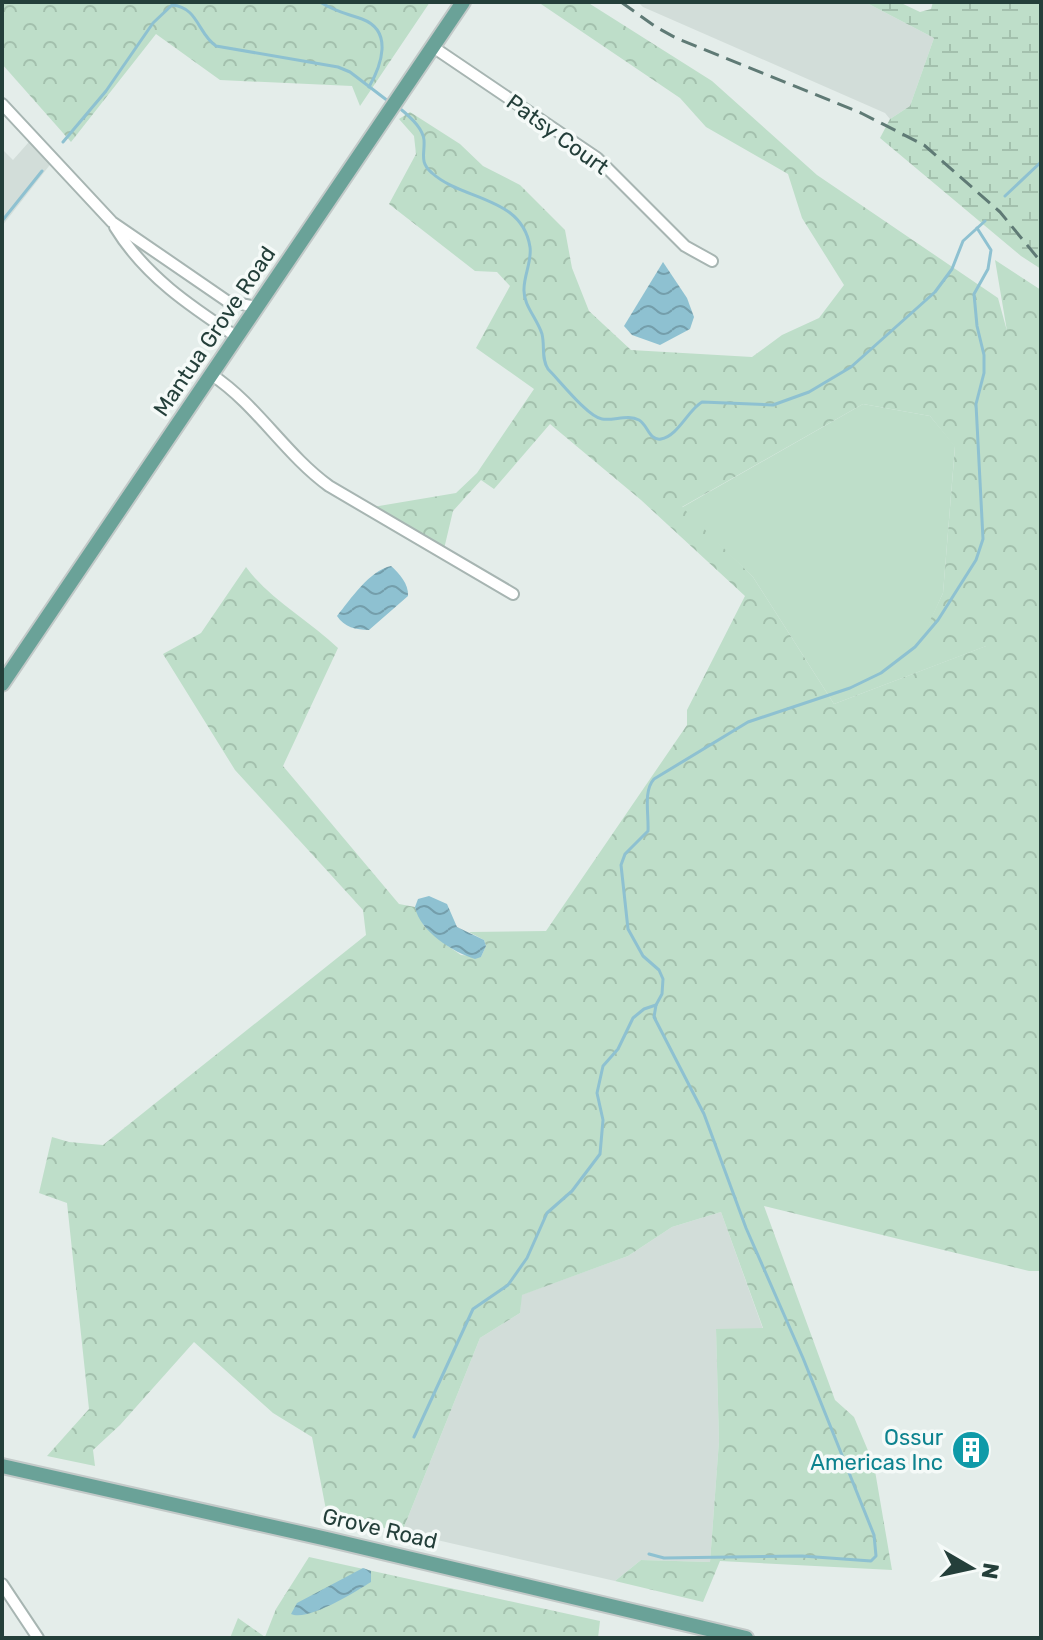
<svg xmlns="http://www.w3.org/2000/svg" width="1043" height="1640" font-family="Rubik,sans-serif">
<style>
.built{fill:#d2ddd9}
.grass{fill:#bedec9}
.forest{fill:url(#forest-crowns);fill-rule:evenodd}
.wetland{fill:url(#wetland-marsh)}
.water{fill:url(#water-waves)}
.lines{fill:none;stroke-linecap:round;stroke-linejoin:round}
.stream{stroke:#8ec1d1;stroke-width:3}
.minor-casing{stroke:#a7b5b2;stroke-width:14}
.major-casing{stroke:#c2c9c8;stroke-width:18}
.minor{stroke:#fff;stroke-width:10}
.major{stroke:#6aa298;stroke-width:14}
.rail{stroke:#5f7a75;stroke-width:3;stroke-dasharray:16 8;stroke-linecap:butt}
.labels{text-anchor:middle;stroke-width:7;stroke-linejoin:round;paint-order:stroke}
.street-label{font-size:22px;fill:#243f3a;stroke:#f5faf8}
.culture-label{font-size:22px;fill:#0d838f;stroke:#f5faf8;text-anchor:end}
</style>
<defs>
<pattern id="forest-crowns" width="20" height="18" patternUnits="userSpaceOnUse" patternTransform="scale(2)"><rect width="20" height="18" fill="#bedec9"/><path d="M2 6a3 3 0 1 1 6 0M12 15a3 3 0 1 1 6 0" fill="none" stroke="#a3c0ad"/></pattern>
<pattern id="wetland-marsh" width="20" height="14" patternUnits="userSpaceOnUse" patternTransform="scale(2)"><rect width="20" height="14" fill="#bedec9"/><path d="M1 5h8M5 5V1M11 12h8M15 12V8" fill="none" stroke="#a3c0ad"/></pattern>
<pattern id="water-waves" width="16" height="10" patternUnits="userSpaceOnUse" patternTransform="scale(2)"><rect width="16" height="10" fill="#8ec1d1"/><path d="M0 5q4-4 8 0t8 0" fill="none" stroke="#749eab"/></pattern>
</defs>
<rect width="100%" height="100%" fill="#e4edea"/>
<g class="built">
<polygon points="638,2 865,2 934,38 910,106 890,119 885,113 643,7"/>
<polygon points="36,134 56,157 2,226 2,149 13,160"/>
<polygon points="721,1212 763,1329 716,1329 719,1441 710,1562 641,1560 615,1581 402,1532 480,1338 520,1313 521,1295 628,1256 672,1227"/>
</g>
<polygon class="grass" points="863,404 930,416 955,446 943,593 919,646 989,645 834,704 753,577 681,508"/>
<g class="forest">
<polygon points="2,2 430,2 360,106 352,86 220,80 156,34 71,142 2,64"/>
<path d="M538 2H587L712 81 817 175 998 298 1007 331 995 260 1041 290V1271H1029L764 1206 835 1400 854 1417 874 1465 892 1570 720 1561 703 1602 615 1581 641 1560 710 1562 719 1441 716 1329 763 1328 721 1212 672 1227 628 1256 522 1295 520 1313 480 1338 402 1532 327 1515 312 1437 273 1413 194 1342 120 1425 93 1450 95 1466 47 1456 89 1409 67 1203 39 1193 52 1137 69 1142 103 1145 366 935 363 910 235 770 163 654 201 633 246 567C270 600 309 620 338 648L283 766 399 904 415 907 424 926 448 946 461 955 481 957 486 946 484 940 469 932 546 931 687 725V710L745 596 641 500 550 424 494 489 481 480 453 511 444 549 373 507 456 493 477 473 534 389 476 348 510 286 497 272 475 271 389 204 416 154 414 136 399 119 410 112 460 144 483 166 520 185 565 230 572 268 589 311 631 350 752 357 782 335 819 318 844 285 802 218 788 174 706 127 680 98ZM863 404 930 416 955 447 943 593 918 646H986L834 704 753 577 682 507Z"/>
<polygon points="309,1557 600,1621 598,1638 230,1638 238,1618 265,1637 276,1609"/>
</g>
<polygon class="wetland" points="865,2 899,2 920,12 931,9 933,2 1041,2 1041,269 1021,256 880,138 890,119 910,106 934,38"/>
<g class="water">
<polygon points="663,262 687,298 694,317 690,329 660,345 632,335 624,326"/>
<path d="M391 566C399 573 409 584 408 596L369 630C356 630 344 627 337 616 350 600 370 570 391 566Z"/>
<path d="M429 896 447 904 457 927 484 940 486 946 481 957 475 959C453 952 420 932 415 907L418 899Z"/>
<path d="M363 1568 371 1571V1582C355 1592 307 1622 291 1614L297 1603Z"/>
</g>
<g class="lines">
<g class="stream">
<path d="M320 2C336 12 345 13 362 19 394 31 381 66 369 87"/>
<path d="M398 107C407 114 423 128 424 140 425 154 419 162 432 173 463 201 522 196 530 247 532 261 524 275 524 289 523 305 537 318 542 334 545 346 541 358 548 369 560 381 588 417 602 419 614 421 628 414 639 420 648 425 649 441 661 439 678 436 688 410 702 402L773 405 809 392 851 367 935 292 952 269 963 241 985 221"/>
<path d="M63 142 106 91 153 23 172 5C198 7 198 34 216 46L338 67 350 72 388 101"/>
<polyline points="1005,196 1041,162"/>
<polyline points="2,221 42,171"/>
<polyline points="414,1437 473,1309 508,1285 527,1258 547,1213 572,1191 600,1154 603,1120 597,1093 603,1066 618,1049 633,1018 644,1009 656,1005"/>
<path d="M649 1554 664 1558 802 1556 871 1561 876 1556 874 1535 803 1358 746 1228 704 1114 654 1017 656 1005 662 994 663 979 659 970 643 956 628 929 621 865 625 854 648 831C649 815 643 791 654 779L748 722 850 688 881 673 915 647 938 620 976 560 983 539 976 404 984 373V355L977 326 974 294 988 269 991 250 977 228"/>
</g>
<g class="minor-casing">
<g id="minor">
<polyline points="433,47 597,158 685,246 712,261"/>
<polyline points="2,104 112,222 227,301 256,307"/>
<path d="M115 227C145 276 190 306 237 337"/>
<path d="M212 375C257 405 285 454 329 486L513 594"/>
<polyline points="2,1584 38,1638"/>
</g>
</g>
<g class="major-casing">
<g id="major">
<polyline points="2,684 463,2"/>
<polyline points="2,1466 327,1539 746,1638"/>
</g>
</g>
<use href="#minor" class="minor"/>
<use href="#major" class="major"/>
<polyline class="rail" points="621,2 656,27 676,38 861,113 924,145 1000,212 1041,262"/>
</g>
<defs>
<g id="building-disc" transform="scale(2)"><circle r="9.5" fill="#0f9aa8" stroke="#f5faf8"/><path d="M-4-6H4V6H1V3H-1V6H-4ZM-2.5-4.3h1.7v1.8h-1.7ZM.8-4.3h1.7v1.8H.8ZM-2.5-1h1.7V.8h-1.7ZM.8-1h1.7V.8H.8Z" fill="#fff"/></g>
</defs>
<g fill-rule="evenodd">
<use href="#building-disc" x="971" y="1450"/>
</g>
<g class="labels">
<g class="street-label">
<text transform="translate(558 134) rotate(36)" y="8">Patsy Court</text>
<text transform="translate(214 331) rotate(-56)" y="8">Mantua Grove Road</text>
<text transform="translate(380 1528) rotate(13)" y="8">Grove Road</text>
</g>
<g class="culture-label">
<text x="943" y="1445">Ossur<tspan x="943" dy="25">Americas Inc</tspan></text>
</g>
</g>
<rect width="1043" height="1640" fill="none" stroke="#243f3a" stroke-width="8"/>
<g transform="translate(971 1568) rotate(99)" stroke="#f5faf8" stroke-width="6" paint-order="stroke">
<path d="M0-6L14 30L0 20L-14 30Z" fill="#243f3a"/>
<text y="-12" font-size="22" font-weight="bold" text-anchor="middle" fill="#243f3a">N</text>
</g>
</svg>
